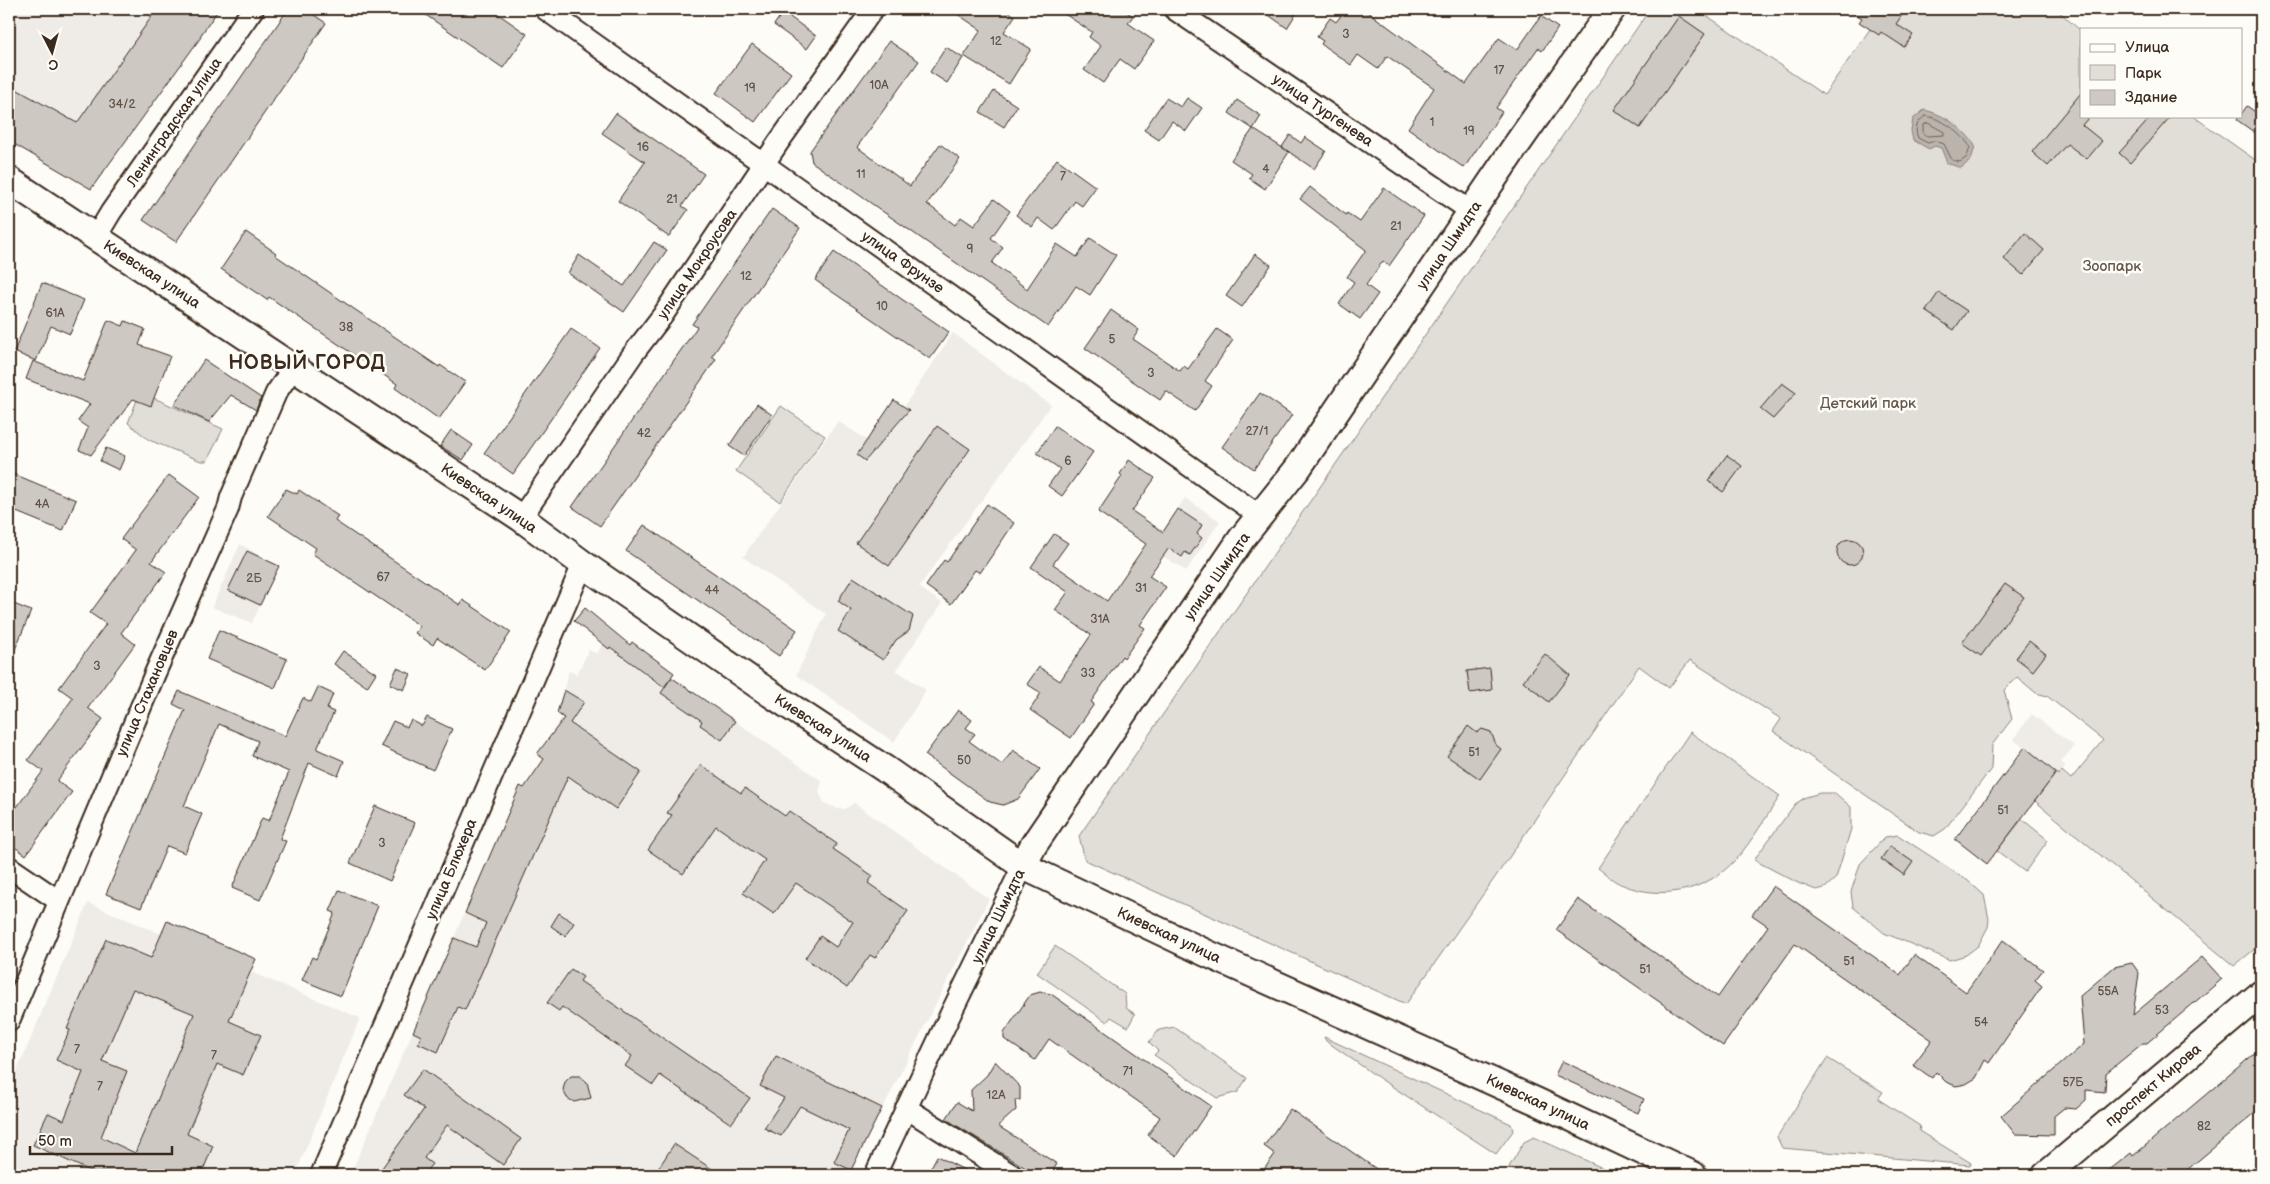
<svg xmlns="http://www.w3.org/2000/svg" width="2270" height="1184" font-family="'Balsamiq Sans',sans-serif">
<style>
.built{fill:#efece7}
.green{fill:#e1ded7;stroke:#8e847a}
.water{fill:#bbb4ad;stroke:#887d74}
.lines{fill:none;stroke-linecap:round;stroke-linejoin:round}
.shore{stroke:#6e6157;stroke-width:1}
.building{fill:#cdc8c2;stroke:#3b2a1e;fill-rule:evenodd}
.minor-casing{stroke:#3b2a1e;stroke-width:24}
.major-casing{stroke:#3b2a1e;stroke-width:30}
.minor{stroke:#fdfcf7;stroke-width:20}
.major{stroke:#fdfcf7;stroke-width:26}
.labels{text-anchor:middle;stroke-width:5;stroke-linejoin:round;paint-order:stroke}
.number-label{font-size:12px;fill:#605247}
.street-label{font-size:15px;fill:#3b2a1e;stroke:#fdfcf7}
.park-label{font-size:15px;fill:#64574c;stroke:#fdfcf7}
.district-label{font-size:20px;font-weight:bold;letter-spacing:1px;fill:#3b2a1e;stroke:#fdfcf7}
</style>
<rect width="100%" height="100%" fill="#fdfcf7"/>
<filter id="ink" filterUnits="userSpaceOnUse"><feTurbulence type="fractalNoise" baseFrequency=".02" numOctaves="2"/><feDisplacementMap in="SourceGraphic" scale="10" xChannelSelector="R" yChannelSelector="G"/><feConvolveMatrix kernelMatrix="1 2 1 2 8 2 1 2 1" color-interpolation-filters="sRGB"/></filter>
<g filter="url(#ink)">
<g class="built">
<polygon points="9,9 219,9 201,37 91,189 9,141"/>
<polygon points="953,333 1051,405 919,587 942,603 896,670 926,690 894,742 796,675 826,614 743,557 838,421 877,447"/>
<polygon points="1185,498 1220,521 1186,571 1151,548"/>
<polygon points="240,544 279,566 252,623 212,607"/>
<polygon points="603,642 664,687 661,693 702,721 700,725 722,740 735,721 822,781 819,792 824,803 838,809 845,809 854,803 989,899 849,1175 350,1175 520,786 525,788 544,760 537,754 562,718 557,713 569,671 577,674 589,650 597,654"/>
<polygon points="2032,714 2074,746 2061,762 2066,766 2059,775 2013,739"/>
<polygon points="88,903 360,1018 295,1175 30,1175 9,1166 9,1090"/>
</g>
<g class="green">
<polygon points="1650,9 1697,9 1824,95 1884,9 2056,9 2081,31 2081,116 2193,116 2261,164 2261,944 2234,966 2035,801 2056,773 2059,775 2062,771 2071,779 2103,740 2047,696 2036,693 2017,677 2004,690 2012,719 1992,745 1991,769 1945,829 1934,836 1919,832 1773,731 1781,719 1690,660 1669,688 1639,666 1508,859 1406,1004 1085,860 1079,836"/>
<polygon points="154,398 223,429 207,461 201,461 149,440 128,423 137,400 151,405"/>
<polygon points="781,406 825,436 780,502 736,471"/>
<path d="M1690 732 1780 796C1766 817 1753 840 1736 859 1708 891 1662 901 1623 885 1614 882 1606 874 1598 868Z"/>
<polygon points="1820,793 1835,793 1851,807 1851,829 1836,878 1825,888 1816,890 1798,883 1754,860 1795,804 1806,797"/>
<polygon points="2022,819 2048,840 2025,872 1997,851"/>
<polygon points="1898,835 1967,880 1984,895 1989,919 1988,927 1978,946 1966,955 1950,960 1884,933 1853,907 1851,892 1860,864 1885,837"/>
<polygon points="1055,946 1125,994 1126,1008 1135,1014 1128,1027 1111,1017 1107,1022 1037,973"/>
<polygon points="1174,1027 1247,1078 1238,1092 1217,1098 1154,1055 1158,1051 1149,1042 1159,1030"/>
<polygon points="1324,1037 1511,1124 1513,1131 1496,1154 1379,1078 1326,1041"/>
<polygon points="1827,1058 1883,1092 1878,1099 1920,1126 1919,1131 1971,1163 1970,1165 1782,1148 1777,1137"/>
<polygon points="1534,1137 1618,1175 1521,1175 1509,1167 1524,1142"/>
</g>
<path class="water" d="M1924 110C1944 114 1965 129 1975 146L1971 160 1961 168 1947 163 1941 148 1935 146 1929 149 1913 140 1911 131 1913 119Z"/>
<g class="lines">
<g class="shore">
<path d="M1925 116C1941 117 1963 134 1970 147L1967 157 1960 162 1952 160 1944 144 1935 141 1928 143 1918 138C1914 128 1917 122 1925 116Z"/>
<polygon points="1928,123 1944,132 1944,135 1928,136 1923,134 1923,126"/>
</g>
</g>
<g class="building">
<polygon points="157,9 219,9 200,36 201,37 91,189 9,141 9,85 77,123"/>
<polygon points="288,9 305,9 326,23 176,242 143,220"/>
<polygon points="417,9 491,9 527,34 503,68"/>
<polygon points="950,9 1004,9 1015,16 1004,32 1031,49 1009,84 964,56 981,30"/>
<polygon points="1057,9 1122,9 1133,16 1128,23 1154,41 1134,69 1120,59 1103,83 1084,70 1101,46 1089,37 1092,32"/>
<polygon points="1260,9 1299,9 1287,28"/>
<polygon points="1346,9 1364,9 1466,84 1499,38 1517,50 1541,16 1558,28 1542,51 1538,48 1496,108 1502,112 1464,168 1408,128 1434,88 1387,56 1378,69 1358,55 1351,65 1321,44 1323,41 1317,37 1330,18 1336,22"/>
<polygon points="1846,9 1906,9 1896,24 1913,35 1904,47 1881,32 1879,35 1859,22 1862,18"/>
<polygon points="783,12 816,36 807,49 774,25"/>
<polygon points="1679,16 1705,34 1640,128 1614,110"/>
<polygon points="889,41 919,61 857,147 910,186 940,144 960,159 927,204 955,225 961,217 974,226 994,199 1010,211 991,238 1003,247 992,263 1027,289 1057,244 1077,257 1090,238 1116,255 1090,295 1076,286 1048,327 812,162 810,151"/>
<polygon points="752,44 791,73 755,122 716,93"/>
<polygon points="946,47 963,58 947,83 930,72"/>
<polygon points="994,91 1017,106 1004,127 980,112"/>
<polygon points="2081,93 2081,116 2090,116 2082,125 2102,141 2087,159 2067,144 2048,166 2032,152"/>
<polygon points="1166,98 1181,107 1187,98 1202,108 1186,131 1172,121 1159,140 1144,130"/>
<polygon points="1237,100 1261,116 1253,129 1229,113"/>
<polygon points="2247,106 2261,116 2261,137 2237,120"/>
<polygon points="616,113 704,174 682,206 688,210 669,237 618,201 645,162 602,133"/>
<polygon points="2152,116 2171,116 2130,163 2119,153"/>
<polygon points="1253,129 1289,152 1265,189 1249,178 1252,174 1231,160"/>
<polygon points="1290,135 1301,143 1305,137 1326,151 1314,169 1282,147"/>
<polygon points="1057,159 1096,187 1082,206 1075,201 1054,230 1038,218 1032,227 1016,215"/>
<polygon points="1310,187 1346,215 1347,213 1360,222 1384,188 1424,216 1389,266 1383,261 1366,285 1378,294 1360,319 1339,304 1354,282 1347,277 1366,250 1300,199"/>
<polygon points="772,209 800,228 712,356 716,359 600,526 572,507 697,327 692,324"/>
<polygon points="246,232 276,253 275,255 439,367 440,365 465,382 439,419 395,388 397,384 269,297 267,300 221,269"/>
<polygon points="2025,233 2044,250 2023,275 2004,259"/>
<polygon points="654,242 667,250 624,312 568,273 579,255 624,286"/>
<polygon points="834,252 949,332 930,359 815,280"/>
<polygon points="1255,254 1271,265 1242,307 1226,296"/>
<polygon points="42,283 84,300 70,334 51,326 36,361 14,352"/>
<polygon points="1939,292 1967,311 1954,330 1926,311"/>
<polygon points="1111,310 1139,330 1133,339 1180,371 1184,366 1188,369 1217,329 1233,340 1205,381 1212,386 1195,411 1166,391 1160,400 1085,348"/>
<polygon points="108,320 123,326 125,321 145,329 139,345 170,356 151,406 133,399 91,455 79,450 88,428 78,421 90,404 26,379 33,361 83,381"/>
<polygon points="571,329 600,348 513,474 484,453"/>
<polygon points="204,360 261,398 256,410 231,395 209,422 174,405"/>
<polygon points="1782,383 1796,393 1773,419 1760,409"/>
<polygon points="1260,393 1292,415 1254,469 1222,447"/>
<polygon points="894,400 909,410 865,461 857,455"/>
<polygon points="757,404 772,415 744,456 729,446"/>
<polygon points="937,426 970,449 889,566 856,543"/>
<polygon points="1055,426 1093,452 1062,496 1048,486 1060,469 1037,453"/>
<polygon points="451,430 473,445 463,460 440,446"/>
<polygon points="106,448 125,456 119,470 100,461"/>
<polygon points="1727,455 1742,466 1723,492 1708,481"/>
<polygon points="1129,460 1155,478 1132,511 1163,532 1178,509 1202,525 1197,534 1202,538 1190,555 1185,552 1182,557 1169,548 1149,576 1166,587 1140,625 1145,628 1124,658 1122,656 1091,702 1094,704 1071,738 1030,710 1041,693 1027,684 1039,667 1060,681 1091,635 1055,610 1068,592 1031,567 1054,534 1068,543 1053,564 1107,601 1146,544 1098,512 1122,476 1120,474"/>
<polygon points="9,472 76,500 63,531 9,509"/>
<polygon points="169,475 199,497 151,562 166,572 121,633 135,644 88,708 103,719 57,781 72,792 26,855 9,843 9,818 43,771 28,760 73,698 59,688 106,624 90,613 136,550 121,539"/>
<polygon points="286,489 297,494 299,490 338,516 335,521 460,605 463,600 511,632 485,670 437,638 433,645 415,633 420,626 313,554 316,548 268,516"/>
<polygon points="987,504 1014,523 980,573 975,570 951,604 926,586 944,560 947,562"/>
<polygon points="644,525 797,630 779,656 626,551"/>
<circle cx="1850" cy="552" r="13"/>
<polygon points="247,551 279,566 260,605 228,590"/>
<polygon points="853,577 913,616 909,631 896,640 883,660 838,631 851,610 838,601"/>
<polygon points="2005,584 2024,597 1981,656 1962,643"/>
<polygon points="9,602 31,611 9,664"/>
<polygon points="585,608 630,645 632,642 674,673 671,677 735,721 722,740 700,725 702,721 661,693 671,678 664,687 610,647 609,649 574,621"/>
<polygon points="219,630 287,659 275,688 207,659"/>
<polygon points="2029,641 2046,654 2033,671 2016,658"/>
<polygon points="343,651 376,673 367,687 334,664"/>
<polygon points="1545,654 1570,675 1549,702 1523,681"/>
<polygon points="397,668 411,674 404,690 390,684"/>
<polygon points="1490,668 1492,690 1470,693 1467,671"/>
<polygon points="318,687 333,694 327,709 334,712 317,749 344,761 338,776 309,763 280,839 286,841 260,900 232,888 262,818 269,821 289,772 252,756 258,741 219,724 184,806 202,814 185,853 167,846 141,908 106,894 185,710 173,704 179,691 285,736 303,698 311,702"/>
<polygon points="564,690 584,702 570,723 641,772 616,809 568,776 465,1010 458,1007 438,1052 418,1043 421,1036 413,1032 454,938 476,947 486,923 465,913 520,786 524,788 544,759 537,754 564,718 557,713"/>
<polygon points="958,710 972,720 966,728 975,734 969,741 1002,765 1013,750 1040,769 1018,799 1003,805 990,802 925,755"/>
<polygon points="427,717 452,729 433,770 381,746 393,721 407,727 411,720 422,726"/>
<polygon points="1468,726 1477,733 1482,729 1491,732 1496,745 1501,749 1480,779 1447,756"/>
<polygon points="2025,747 2056,773 1987,864 1955,839"/>
<polygon points="701,765 741,793 745,788 785,816 789,811 837,844 833,849 873,876 868,883 908,911 875,958 870,955 847,988 805,958 820,936 836,947 853,922 796,883 774,914 743,893 765,860 716,826 683,874 648,850 672,815 667,813"/>
<polygon points="375,806 415,823 390,881 350,863"/>
<polygon points="1890,846 1913,862 1904,875 1881,859"/>
<polygon points="1773,886 1900,975 1914,955 1966,992 2003,940 2043,970 2035,980 2042,986 1989,1063 1985,1060 1976,1078 1966,1084 1956,1086 1946,1082 1936,1072 1932,1078 1913,1065 1932,1040 1795,944 1723,1046 1556,930 1578,899 1718,997 1768,926 1752,915"/>
<polygon points="339,890 378,906 341,996 302,980 312,957 316,959 335,913 330,911"/>
<polygon points="559,913 574,923 565,936 551,926"/>
<path d="M167 921 256 959 229 1021 261 1035 243 1075 217 1064 187 1134 213 1146 201 1175H99L33 1145 48 1113 64 1120 83 1072 56 1060 70 1030 67 1029 106 939 151 958ZM133 989 194 1014 135 1153 101 1137 127 1071 102 1061Z"/>
<polygon points="2202,957 2222,979 2147,1043 2143,1043 2106,1073 2105,1092 2086,1090 2086,1100 2076,1109 2064,1108 2054,1116 2054,1135 2015,1134 2001,1116 2084,1044 2080,996 2114,967 2132,963 2139,973 2133,1015"/>
<polygon points="571,969 583,977 580,981 750,1098 731,1124 660,1075 653,1085 625,1066 632,1056 562,1007 559,1011 547,1003"/>
<polygon points="1040,992 1051,994 1211,1106 1177,1156 1148,1135 1160,1117 1049,1039 1035,1060 1004,1039 1004,1033 1030,995"/>
<polygon points="2261,1048 2261,1108 2181,1175 2103,1175 2131,1153 2133,1156"/>
<polygon points="776,1056 882,1108 851,1170 834,1162 849,1130 800,1106 781,1136 764,1128 784,1098 760,1086"/>
<polygon points="995,1061 1020,1087 1020,1100 1015,1100 1016,1110 998,1126 1057,1164 1050,1175 1037,1175 946,1119 957,1102 972,1111 971,1090 987,1075"/>
<polygon points="1562,1061 1644,1099 1638,1113 1555,1075"/>
<polygon points="423,1069 521,1139 503,1165 447,1125 424,1158 432,1164 423,1175 377,1175 424,1109 404,1095"/>
<polygon points="571,1076 580,1076 587,1082 591,1098 574,1102 567,1098 563,1090 565,1082"/>
<polygon points="1290,1109 1385,1175 1260,1175 1275,1154 1264,1146"/>
<polygon points="674,1144 721,1175 654,1175"/>
<polygon points="937,1156 974,1175 927,1175"/>
</g>
<g class="lines">
<g class="minor-casing">
<g id="minor">
<polyline points="545,9 1260,516"/>
<polyline points="1174,9 1472,212"/>
<polyline points="96,237 111,212 253,9"/>
<polyline points="521,518 633,354 663,315 778,143 873,9"/>
<polyline points="9,867 59,901"/>
<polyline points="9,1021 156,671 228,509 231,497 276,393 293,368"/>
<polyline points="906,1108 1012,1175"/>
<polyline points="321,1175 583,564"/>
<polyline points="875,1175 951,1013 1023,866"/>
</g>
</g>
<g class="major-casing">
<g id="major">
<polyline points="9,180 521,518 583,564 771,694 885,769 1023,866 1206,953 1538,1102 1693,1175"/>
<polyline points="1023,866 1033,846 1242,538 1298,468 1513,150 1612,9"/>
<polyline points="2046,1175 2261,994"/>
</g>
</g>
<use href="#minor" class="minor"/>
<use href="#major" class="major"/>
</g>
</g>
<g class="labels">
<g class="number-label">
<text x="1346" y="38">3</text>
<text x="996" y="45">12</text>
<text x="1499" y="74">17</text>
<text x="879" y="89">10А</text>
<text x="750" y="92">19</text>
<text x="122" y="108">34/2</text>
<text x="1432" y="126">1</text>
<text x="1469" y="135">19</text>
<text x="643" y="151">16</text>
<text x="1266" y="173">4</text>
<text x="861" y="178">11</text>
<text x="1063" y="180">7</text>
<text x="672" y="203">21</text>
<text x="1396" y="230">21</text>
<text x="970" y="253">9</text>
<text x="746" y="280">12</text>
<text x="882" y="310">10</text>
<text x="55" y="317">61А</text>
<text x="346" y="331">38</text>
<text x="1112" y="343">5</text>
<text x="1151" y="377">3</text>
<text x="1257" y="435">27/1</text>
<text x="644" y="437">42</text>
<text x="1068" y="465">6</text>
<text x="42" y="508">4А</text>
<text x="383" y="581">67</text>
<text x="254" y="582">2Б</text>
<text x="1141" y="592">31</text>
<text x="712" y="594">44</text>
<text x="1100" y="623">31А</text>
<text x="97" y="670">3</text>
<text x="1088" y="677">33</text>
<text x="1474" y="756">51</text>
<text x="964" y="764">50</text>
<text x="2003" y="814">51</text>
<text x="382" y="847">3</text>
<text x="1849" y="965">51</text>
<text x="1645" y="973">51</text>
<text x="2108" y="995">55А</text>
<text x="2162" y="1014">53</text>
<text x="1981" y="1026">54</text>
<text x="77" y="1053">7</text>
<text x="214" y="1059">7</text>
<text x="1128" y="1075">71</text>
<text x="2073" y="1086">57Б</text>
<text x="100" y="1090">7</text>
<text x="996" y="1099">12А</text>
<text x="2204" y="1130">82</text>
</g>
<g class="street-label">
<text transform="translate(1323 110) rotate(34)" y="5">улица Тургенева</text>
<text transform="translate(174 122) rotate(-55)" y="5">Ленинградская улица</text>
<text transform="translate(1449 245) rotate(-56)" y="5">улица Шмидта</text>
<text transform="translate(903 262) rotate(35)" y="5">улица Фрунзе</text>
<text transform="translate(697 264) rotate(-56)" y="5">улица Мокроусова</text>
<text transform="translate(152 274) rotate(33)" y="5">Киевская улица</text>
<text transform="translate(489 498) rotate(34)" y="5">Киевская улица</text>
<text transform="translate(1217 576) rotate(-55)" y="5">улица Шмидта</text>
<text transform="translate(147 693) rotate(-67)" y="5">улица Стахановцев</text>
<text transform="translate(823 728) rotate(33)" y="5">Киевская улица</text>
<text transform="translate(451 869) rotate(-67)" y="5">улица Блюхера</text>
<text transform="translate(998 916) rotate(-64)" y="5">улица Шмидта</text>
<text transform="translate(1169 935) rotate(25)" y="5">Киевская улица</text>
<text transform="translate(2153 1085) rotate(-40)" y="5">проспект Кирова</text>
<text transform="translate(1538 1102) rotate(25)" y="5">Киевская улица</text>
</g>
<g class="park-label">
<text x="2112" y="271">Зоопарк</text>
<text x="1868" y="408">Детский парк</text>
</g>
<g class="district-label">
<text x="307" y="369">НОВЫЙ ГОРОД</text>
</g>
</g>
<rect width="2270" height="1184" fill="none" stroke="#fdfcf7" stroke-width="30"/>
<rect x="15" y="15" width="2240" height="1154" fill="none" stroke="#3b2a1e" stroke-width="2" filter="url(#ink)"/>
<rect x="2080" y="28" width="162" height="90" fill="#fdfcf7" stroke="#afa8a0"/>
<rect x="2090" y="44" width="25" height="8" fill="#fdfcf7" stroke="#afa8a0"/>
<text x="2125" y="52" font-size="15" fill="#3b2a1e">Улица</text>
<rect x="2090" y="65" width="25" height="15" fill="#e1ded7" stroke="#afa8a0"/>
<text x="2125" y="78" font-size="15" fill="#3b2a1e">Парк</text>
<rect x="2090" y="90" width="25" height="15" fill="#cdc8c2" stroke="#afa8a0"/>
<text x="2125" y="102" font-size="15" fill="#3b2a1e">Здание</text>
<g transform="translate(52 52) rotate(174)" stroke="#fdfcf7" stroke-width="4" paint-order="stroke">
<path d="M0-4L9 19L0 12L-9 19Z" fill="#3b2a1e"/>
<text y="-8" font-size="14" font-weight="bold" text-anchor="middle" fill="#3b2a1e">С</text>
</g>
<path d="M30 1146v8h142v-8" fill="none" stroke="#3b2a1e" stroke-width="2.5"/>
<text x="38" y="1146" font-size="15" fill="#3b2a1e" stroke="#fdfcf7" stroke-width="4" paint-order="stroke">50 m</text>
</svg>
